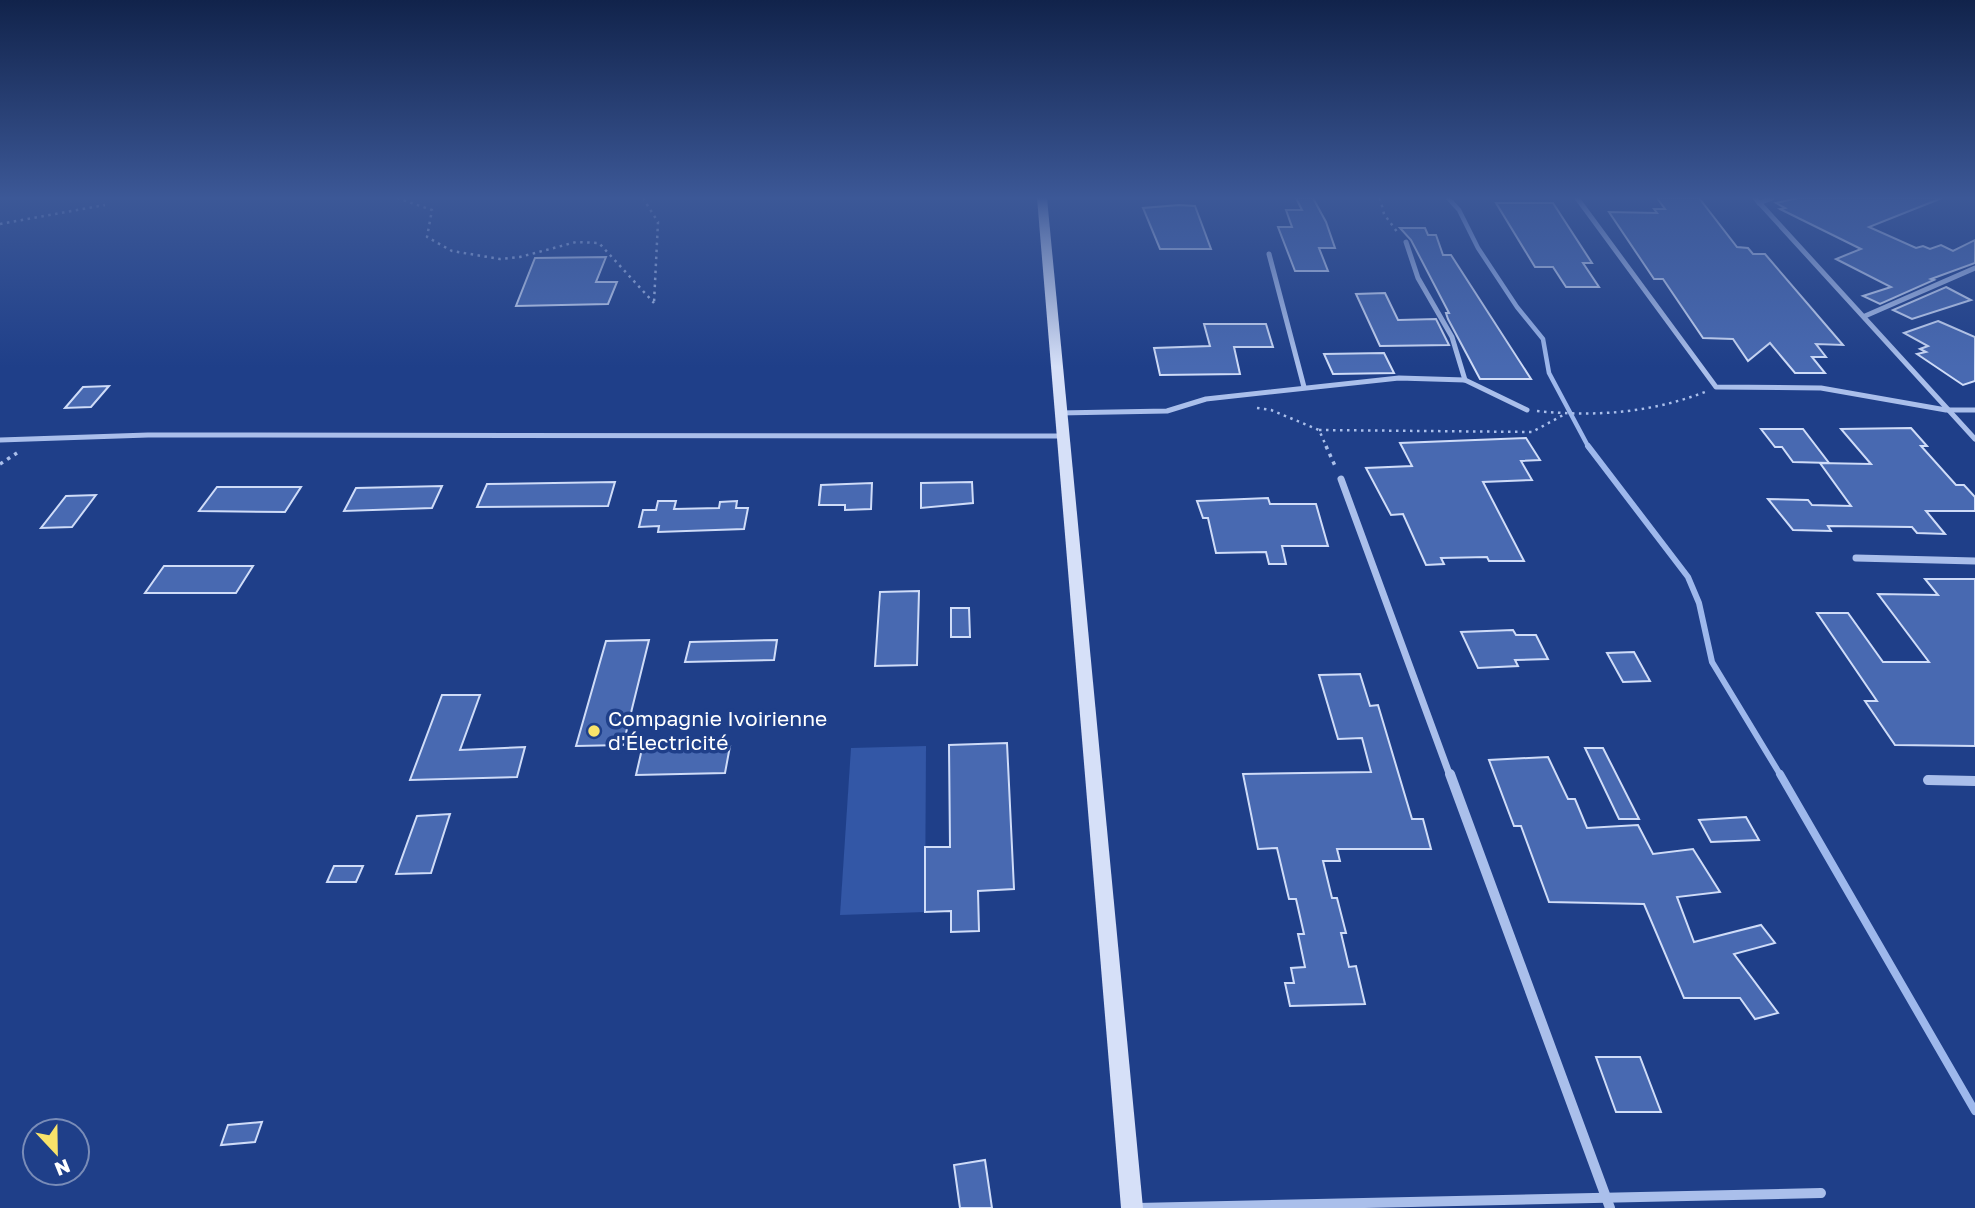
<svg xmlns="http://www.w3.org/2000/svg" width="1975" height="1208" font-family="'Golos Text',sans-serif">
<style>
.green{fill:#3357a6}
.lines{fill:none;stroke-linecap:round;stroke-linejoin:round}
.stream-far2{stroke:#9eb8ec;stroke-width:4.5}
.stream-far1{stroke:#9eb8ec;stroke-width:6}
.stream{stroke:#9eb8ec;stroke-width:8}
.building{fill:#4869b1;stroke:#cfdcf8;stroke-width:2}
.path-far1{stroke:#aabfeb;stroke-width:2.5;stroke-dasharray:2.5 4.5;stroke-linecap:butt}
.path{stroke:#aabfeb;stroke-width:3.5;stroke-dasharray:3.5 5;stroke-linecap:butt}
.street-far2{stroke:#aabfeb;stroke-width:5}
.street-far1{stroke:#aabfeb;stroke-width:7}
.street{stroke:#aabfeb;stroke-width:10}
.secondary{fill:#d6e0f8;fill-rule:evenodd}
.poi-dot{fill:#f9e36a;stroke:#1f3f89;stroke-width:2.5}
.labels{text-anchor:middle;stroke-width:7;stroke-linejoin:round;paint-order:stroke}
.poi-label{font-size:21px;fill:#fff;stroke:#1f3f89;text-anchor:start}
</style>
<rect width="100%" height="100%" fill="#1f3f89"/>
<polygon class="green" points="926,746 925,912 840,915 851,748"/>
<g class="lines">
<polyline class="stream-far2" points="1448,198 1459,210 1478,248 1517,307 1543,339 1549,373 1589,448"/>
<polyline class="stream-far1" points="1588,446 1688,577 1699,603 1712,662 1781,776"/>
<polyline class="stream" points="1780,774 1975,1111"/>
</g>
<g class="building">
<polygon points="1296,198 1313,198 1326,222 1335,248 1319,248 1328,271 1295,271 1278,227 1292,227 1286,210 1302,210"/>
<polygon points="1657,198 1699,198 1737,247 1748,248 1753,254 1765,254 1843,345 1816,344 1826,357 1812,357 1825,373 1795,373 1770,343 1748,361 1733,339 1703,338 1663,279 1654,279 1609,212 1657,213 1654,209 1665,209"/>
<polygon points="1798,198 1942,198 1869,227 1916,248 1923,246 1930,249 1941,245 1953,251 1975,240 1975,263 1931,279 1934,280 1880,304 1863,296 1891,287 1836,259 1861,249 1780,209 1785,208 1776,203"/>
<polygon points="1496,203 1553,203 1592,263 1583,263 1599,287 1566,287 1553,267 1535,267"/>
<polygon points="1179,205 1195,206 1211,249 1160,249 1143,208"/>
<polygon points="1400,228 1425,228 1428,235 1436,235 1443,255 1451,255 1531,379 1480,379 1448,319 1446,313 1449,313 1411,240"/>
<polygon points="606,257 596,282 617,282 608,304 516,306 535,258"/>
<polygon points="1946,287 1971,300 1912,319 1893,310"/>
<polygon points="1385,293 1398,320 1436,319 1449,345 1380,346 1356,294"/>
<polygon points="1938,321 1975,337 1975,381 1963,385 1917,354 1926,352 1920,349 1928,346 1904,333"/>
<polygon points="1204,324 1266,324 1273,347 1234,347 1240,374 1160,375 1154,348 1210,346"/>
<polygon points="1384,353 1394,373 1333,374 1324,354"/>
<polygon points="109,386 91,407 65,408 83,387"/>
<polygon points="1911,428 1927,446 1921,446 1956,485 1964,485 1975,497 1975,511 1926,511 1945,534 1917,533 1912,527 1828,526 1831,531 1793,530 1768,499 1808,500 1812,505 1851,506 1820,463 1871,464 1841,429"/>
<polygon points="1761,429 1803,429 1829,463 1793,462 1782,447 1775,447"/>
<polygon points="1526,438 1540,460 1521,461 1532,480 1483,482 1524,561 1489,561 1487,557 1441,558 1444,564 1426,565 1403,514 1391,515 1366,468 1412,466 1400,443"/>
<polygon points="615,482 608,506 477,507 487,484"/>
<polygon points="972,482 973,503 921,508 921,483"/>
<polygon points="872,483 871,509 845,510 845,505 819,505 821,485"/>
<polygon points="442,486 432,508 344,511 356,488"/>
<polygon points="217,487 301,487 285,512 199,511"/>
<polygon points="96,495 72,527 41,528 66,496"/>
<polygon points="1268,498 1270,504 1316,504 1328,546 1282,546 1286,564 1269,564 1266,552 1216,553 1208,518 1203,518 1197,501"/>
<polygon points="658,501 676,501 674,509 719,508 720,502 737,501 736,508 748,508 744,529 658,532 659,526 639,527 643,510 656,510"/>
<polygon points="164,566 253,566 236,593 145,593"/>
<polygon points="1925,579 1975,579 1975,746 1895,745 1865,701 1877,701 1817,613 1848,613 1883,662 1929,662 1878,594 1938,595"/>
<polygon points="919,591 917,665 875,666 880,592"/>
<polygon points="951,608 969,608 970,637 951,637"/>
<polygon points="1513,630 1516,635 1536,635 1548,659 1515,660 1518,666 1478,668 1461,632"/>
<polygon points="649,640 623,745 576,746 606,641"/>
<polygon points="777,640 774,660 685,662 690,642"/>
<polygon points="1634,652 1650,681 1623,682 1607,653"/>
<polygon points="1360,674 1370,706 1378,705 1412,819 1423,819 1431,849 1337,849 1340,861 1323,861 1332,898 1337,898 1346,933 1341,933 1349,967 1356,966 1365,1004 1290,1006 1285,983 1294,983 1291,968 1305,967 1298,934 1304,934 1296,899 1289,899 1277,848 1258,849 1243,774 1371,772 1362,738 1338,739 1319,675"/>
<polygon points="442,695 480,695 460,750 525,747 517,777 410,780"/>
<polygon points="1007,743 1014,889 978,891 979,931 951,932 951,911 925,912 925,847 950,847 949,745"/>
<polygon points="730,746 725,773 636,775 642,749"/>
<polygon points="1585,748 1603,748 1639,819 1619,819"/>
<polygon points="1548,757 1568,799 1575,799 1587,828 1638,825 1653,854 1693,849 1720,892 1677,897 1694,942 1761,925 1775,943 1734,954 1778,1013 1755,1019 1740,998 1684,998 1644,904 1549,902 1521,826 1514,826 1489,760"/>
<polygon points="450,814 431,873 396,874 417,816"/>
<polygon points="1746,817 1759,840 1711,842 1699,820"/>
<polygon points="334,866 363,866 356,882 327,882"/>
<polygon points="1596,1057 1640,1057 1661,1112 1616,1112"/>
<polygon points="262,1122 255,1142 221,1145 228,1125"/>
<polygon points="985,1160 992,1208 960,1208 954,1165"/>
</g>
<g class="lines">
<g class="path-far1">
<polyline points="397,198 432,210 427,237 452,251 500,259 520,257 576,242 599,243 654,303"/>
<polyline points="643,198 658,222 654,303"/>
<polyline points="1380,198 1384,214 1398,233"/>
<polyline points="0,224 105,205"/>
<polyline points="1257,408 1271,410 1319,430 1327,448"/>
<path d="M1537 411C1595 417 1650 413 1705 392"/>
<polyline points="1319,430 1532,432 1565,414"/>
</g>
<g class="path">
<polyline points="1326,446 1336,468"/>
<polyline points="0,464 17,453"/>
</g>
<g class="street-far2">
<polyline points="1577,198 1716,387 1821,388 1946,410 1975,410"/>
<polyline points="1755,198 1975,439"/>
<polyline points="1759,203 1772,198"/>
<polyline points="1406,242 1418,278 1452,337 1465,380"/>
<polyline points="1269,254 1304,387"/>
<polyline points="1865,316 1975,268"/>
<polyline points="1059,413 1167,411 1206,399 1399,378 1465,380 1527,410"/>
<polyline points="0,440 148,435 1061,436"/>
</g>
<g class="street-far1">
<polyline points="1341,479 1450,776"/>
<polyline points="1856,558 1975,561"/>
</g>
<g class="street">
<polyline points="1450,774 1610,1208"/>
<polyline points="1928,780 1975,781"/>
<polyline points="1137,1208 1821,1193"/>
</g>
<polygon class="secondary" points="1037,198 1047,198 1143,1208 1121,1208"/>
</g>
<linearGradient id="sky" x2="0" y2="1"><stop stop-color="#11234b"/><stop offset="0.54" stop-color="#3c5897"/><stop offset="1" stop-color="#3c5897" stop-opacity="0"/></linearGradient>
<rect width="1975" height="367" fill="url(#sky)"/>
<circle class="poi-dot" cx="594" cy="731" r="7"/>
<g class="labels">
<g class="poi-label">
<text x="608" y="726">Compagnie Ivoirienne<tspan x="608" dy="24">d'Électricité</tspan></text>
</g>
</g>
<g transform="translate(56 1152) rotate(158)"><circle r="33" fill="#1f3f89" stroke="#798cb8" stroke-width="2"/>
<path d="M0-5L12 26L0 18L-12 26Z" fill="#f9e36a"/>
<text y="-10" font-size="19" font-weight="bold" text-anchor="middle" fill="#ffffff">N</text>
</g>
</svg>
